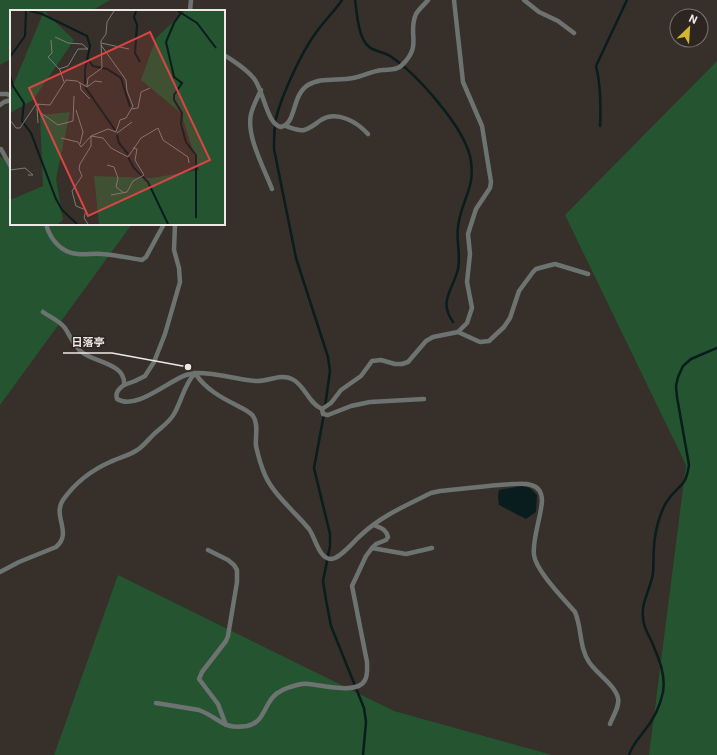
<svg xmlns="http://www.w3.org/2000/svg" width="717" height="755" font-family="Roboto,'Noto Sans TC',sans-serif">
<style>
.green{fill:#255430}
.water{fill:#091c1e}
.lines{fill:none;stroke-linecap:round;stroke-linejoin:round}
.stream{stroke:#091c1e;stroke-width:2.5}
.lane{stroke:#6d7371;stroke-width:4.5}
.inset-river{fill:none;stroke:#091c1e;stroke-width:2}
.inset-road{fill:none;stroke:#807974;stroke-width:1}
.view{fill:#da4544;fill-opacity:0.15;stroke:#da4544;stroke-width:2}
.inset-edge{fill:none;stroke:#eee9e5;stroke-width:2}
.leader{fill:none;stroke:#eee9e5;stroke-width:1.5}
.callout-dot{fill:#eee9e5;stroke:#2d2520;stroke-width:1.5}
.callout-label{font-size:11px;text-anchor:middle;font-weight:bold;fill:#eee9e5;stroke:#2d2520;stroke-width:3;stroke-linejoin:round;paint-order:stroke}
</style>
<rect width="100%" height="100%" fill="#372f29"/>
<g class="green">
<polygon points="0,0 110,0 91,11 11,11 11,59 0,65"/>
<polygon points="717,61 717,755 649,755 686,465 565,215"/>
<polygon points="0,157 11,161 11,224 132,224 0,405"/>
<polygon points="118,575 394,711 552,755 54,755"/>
</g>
<polygon class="water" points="522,486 530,488 537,495 536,512 526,519 499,505 498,496 499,490"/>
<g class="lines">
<g class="stream">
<path d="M355 0C357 12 357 27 363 39 369 52 380 50 390 56 417 74 462 125 470 156 477 188 461 199 458 227 456 241 461 255 458 269 453 290 438 301 453 322"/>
<path d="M600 126C601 106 601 86 596 66L627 0"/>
<path d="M325 407 330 371 328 357 296 258 274 149C274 139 274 128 276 118 282 95 301 53 315 34 323 22 334 12 342 0"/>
<polyline points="324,414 314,468 330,534 330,546 323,581 326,600 331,626 364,708 366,722 363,755"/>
<path d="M629 755C632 745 639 738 645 730 654 719 660 706 663 692 666 673 658 657 651 640 647 633 643 625 643 617 641 602 651 588 653 573 654 561 653 549 655 537 657 525 662 507 670 497 682 483 686 485 689 465L677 397 676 386 678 377 683 366 691 359 717 348"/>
</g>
<g class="lane">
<polyline points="524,0 539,12 558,21 574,33"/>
<polyline points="190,11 191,0"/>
<path d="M224 55C235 62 248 70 255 80 264 93 267 124 281 127 297 123 291 96 308 85 320 77 338 81 353 78 363 76 372 71 382 70 389 69 397 71 402 65 423 45 407 34 416 14 419 9 424 5 428 0"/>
<path d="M261 90C257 98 253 106 251 114 246 136 264 168 272 189"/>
<polyline points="0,94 7,94 11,96"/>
<polyline points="0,105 4,102 11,100"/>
<path d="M286 126C292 128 298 131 304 130 311 128 315 124 321 120 337 110 357 122 368 134"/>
<polyline points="1,149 11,167"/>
<path d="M46 224C50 239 61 253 78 254 86 255 94 253 102 254 116 255 129 258 142 260L146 257 164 224"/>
<path d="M43 312C50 317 60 321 65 328 71 337 74 347 83 353 97 363 126 364 124 385 119 389 115 392 117 399 136 411 168 381 186 375 189 374 192 374 195 373 205 389 222 398 238 406 243 409 249 411 253 416 259 424 255 436 256 446 258 455 261 466 265 475 273 494 295 512 309 529 315 537 319 559 331 559 340 559 354 541 361 535 381 516 407 505 431 493L440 491C464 489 489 485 513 484 519 484 525 483 531 485 539 487 542 493 542 501 541 517 532 540 534 555 536 571 564 599 575 612 582 628 579 647 589 662 596 673 615 685 618 698 620 706 613 716 610 724"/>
<polyline points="458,332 480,342 489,341 504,327 510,318 519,291 533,272 536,269 547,266 555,264 588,274"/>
<polyline points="124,385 135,381 145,376 154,362 165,334 180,282 179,268 174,250 175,224"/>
<polyline points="322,409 323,414 328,415 351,406 370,402 424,399"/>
<polyline points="372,548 406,554 432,548"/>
<polyline points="208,550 228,560 234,565 237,570 237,582 228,636 226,641 202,672 199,679 218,704 226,725"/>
<path d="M0 572 19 562 56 547C73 533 52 516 63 500 75 483 92 470 110 462 120 457 132 455 140 448 145 444 149 439 153 435 160 428 169 423 174 414 182 400 184 385 195 373 216 372 236 380 256 381 268 382 280 373 292 379 305 385 308 403 322 409L331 403 341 390 361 376 372 361 381 360 395 364H402L408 362 426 341 433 337 458 332 467 323 472 308 467 282 470 254 468 234 476 209 490 188 491 182 482 126 463 82 454 0"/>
<path d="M156 703 199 710C220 718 222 730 247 726 263 723 264 707 273 697 278 691 289 687 297 685 301 684 305 683 309 684 322 685 358 695 365 680 368 675 367 668 367 662L352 586 366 556 372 548 376 544 386 540 388 537C386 529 381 528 374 525"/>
</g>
</g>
<g transform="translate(10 10)">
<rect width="215" height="215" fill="#372f29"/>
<path d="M34 1 64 30 23 90 0 103V83ZM175 1H215V214H89L84 166 142 168 189 160 171 103 131 70 146 28ZM60 102 46 169 53 210 48 214H0V190L33 176 30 105Z" fill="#255430"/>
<path class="inset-river" d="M20 1 32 4 77 26 80 36 75 59V74M126 1 124 7 127 15 125 43 130 52M168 1 187 13 206 38M171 3 164 13 156 32 164 67 172 73 164 85V90L172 103 171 114 176 132 186 145V208M0 47 15 26 16 1M77 48 83 56 97 59 111 68 120 97M0 65 3 76 14 93 12 111 21 123 46 189 52 200 67 214M75 77 105 120M107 125 109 133 118 144M118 147 124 158 138 172 158 214"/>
<path class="inset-road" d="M45 27 58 33 72 34 78 39H68L58 56 49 59M41 30 42 43 38 47 50 60 54 72M91 33 119 39M70 73 71 80 80 89M77 77 85 71 92 72M122 99 128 98 131 82 140 78M66 100 73 122 70 134M31 103 48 115 63 111 64 86M0 110 6 118H10L26 94 40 95 56 70 67 71 77 77 78 68 92 58 91 31 96 24 97 12 104 1M28 113 27 98 29 94M107 123 122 112M51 128 68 132 71 137 81 126 93 128 101 138 118 147 131 128 148 118 153 130 178 147 179 153M97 155 104 157 108 168 106 177 114 183M0 160 15 158 23 165H18M101 185 117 182 123 171 134 165 125 150 127 139 123 138M78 214 74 208 76 200 66 196 62 181 72 166 69 159 70 154 81 136V126L98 119 106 122 110 110 116 108 123 96 117 81 116 70 91 35"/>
<path class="view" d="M140 22 200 150 78 206 19 78Z"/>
<rect width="215" height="215" class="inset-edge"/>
</g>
<path class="leader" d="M188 367L112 353H63"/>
<circle class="callout-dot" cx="188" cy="367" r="4"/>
<g class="callout-label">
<text x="88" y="346">日落亭</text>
</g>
<g transform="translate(689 28) rotate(25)"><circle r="19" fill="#2d2520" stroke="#7a736f"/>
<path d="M0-3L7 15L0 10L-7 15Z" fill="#d5b534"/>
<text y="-6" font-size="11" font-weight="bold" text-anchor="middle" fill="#eee9e5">N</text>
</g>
</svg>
